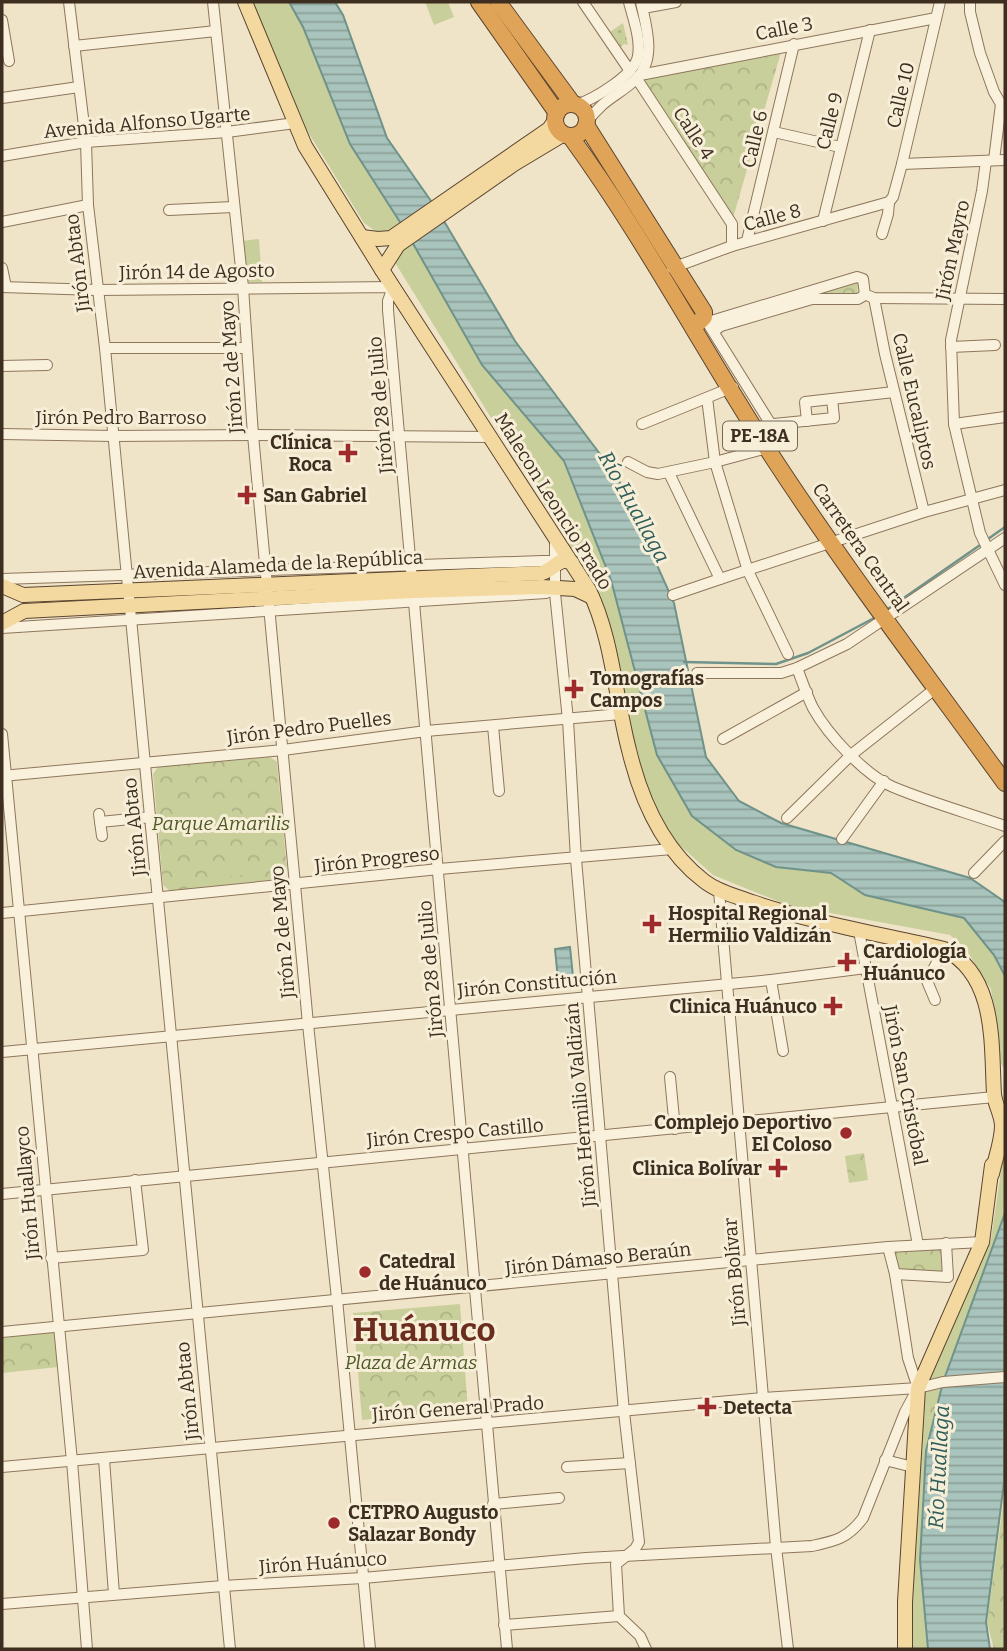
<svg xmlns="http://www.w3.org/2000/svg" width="1007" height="1651" font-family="Bitter,serif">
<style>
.grass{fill:url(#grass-dots)}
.forest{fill:url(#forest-crowns)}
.garden{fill:#c9cf9b}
.water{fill:url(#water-rules);stroke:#6f938a;stroke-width:2}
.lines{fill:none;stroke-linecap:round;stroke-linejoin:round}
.stream{stroke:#6f938a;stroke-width:2.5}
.minor-casing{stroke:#8d765c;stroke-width:12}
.major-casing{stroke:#5b4430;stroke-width:16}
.highway-casing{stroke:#5b4430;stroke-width:18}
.minor{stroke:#faf1dc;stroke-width:10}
.major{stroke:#f3d9a0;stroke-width:14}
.highway{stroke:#e0a458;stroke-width:16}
.poi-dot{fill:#9e2a2b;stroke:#f7eed8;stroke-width:2.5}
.labels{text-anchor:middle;stroke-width:6;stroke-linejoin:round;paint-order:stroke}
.shield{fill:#f7eed8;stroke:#756857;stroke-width:2}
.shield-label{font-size:18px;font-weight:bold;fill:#3d2e20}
.street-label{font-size:19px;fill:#3d2e20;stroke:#f7eed8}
.poi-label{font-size:19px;font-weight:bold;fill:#3d2e20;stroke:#f7eed8;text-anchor:start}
.park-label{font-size:19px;font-style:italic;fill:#4d5a26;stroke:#f7eed8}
.water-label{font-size:21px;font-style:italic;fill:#2f5d5a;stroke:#f7eed8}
.town-label{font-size:33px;font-weight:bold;fill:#6b2e1e;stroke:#f7eed8}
</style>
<defs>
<pattern id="grass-dots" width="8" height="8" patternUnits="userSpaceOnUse" patternTransform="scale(1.75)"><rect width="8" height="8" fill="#c9cf9b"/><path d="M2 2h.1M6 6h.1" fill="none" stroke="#aeb285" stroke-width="1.8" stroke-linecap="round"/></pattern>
<pattern id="forest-crowns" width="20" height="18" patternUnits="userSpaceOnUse" patternTransform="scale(1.75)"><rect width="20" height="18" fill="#c9cf9b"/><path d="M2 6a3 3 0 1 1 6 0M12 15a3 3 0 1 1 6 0" fill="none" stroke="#aeb285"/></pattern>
<pattern id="water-rules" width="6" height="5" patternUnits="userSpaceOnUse" patternTransform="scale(1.75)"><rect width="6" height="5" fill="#a9c4bc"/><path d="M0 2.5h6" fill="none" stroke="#8ba098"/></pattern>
</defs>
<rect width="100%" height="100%" fill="#f0e4c8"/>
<polygon class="grass" points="623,23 628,45 624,44 621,47 610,32"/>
<g class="forest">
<polygon points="781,52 733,218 642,79"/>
<polygon points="858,282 857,297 814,295"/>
<polygon points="270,757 277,762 287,870 278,879 170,891 163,885 153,774 158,767"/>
<polygon points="864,1153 868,1180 849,1183 845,1156"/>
<polygon points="939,1247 942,1250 944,1268 941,1272 896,1270 893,1251"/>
<polygon points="460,1304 468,1410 362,1420 353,1313"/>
<polygon points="54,1332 58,1367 2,1373 2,1338"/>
<polygon points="942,1389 934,1418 917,1416 927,1391"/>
<polygon points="1005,1491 1005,1649 994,1649 987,1622"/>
</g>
<g class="garden">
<polygon points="251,2 288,2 303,27 350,144 401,223 381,235 364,223 300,119"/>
<polygon points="425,2 448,2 454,17 434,25"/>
<polygon points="259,239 262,282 249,282 245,277 242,241"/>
<polygon points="411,240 482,365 564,461 611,580 657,755 776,867 831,873 865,895 964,918 994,955 1005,976 1005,1071 1001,1063 991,989 965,948 950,935 787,905 713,875 675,841 663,821 640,770 614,641 600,594 394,261"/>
<polygon points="231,801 235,837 215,839 211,803"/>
<polygon points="208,804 211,839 191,841 188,806"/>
<polygon points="263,830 266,866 261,862 258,850 251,848 249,832"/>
<polygon points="241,861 243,875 223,877 221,863"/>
<polygon points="1005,1144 1005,1213 945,1378 931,1379 932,1370 991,1239"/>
<path d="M917 1416 934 1418C915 1494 921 1572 928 1649H907Z"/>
</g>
<g class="water">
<polygon points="289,2 335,2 343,15 387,138 438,211 515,341 618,478 674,603 706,757 739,801 781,823 970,878 1002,900 1005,903 1005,976 994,955 964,918 865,895 831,873 776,867 736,850 692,816 657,755 611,580 564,461 482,365 407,233 350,144 303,27"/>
<polygon points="570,947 573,977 558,979 555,949"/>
<polygon points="1005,1213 1004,1483 986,1622 990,1649 928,1649 920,1560 926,1451 943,1382"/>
</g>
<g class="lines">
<g class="stream">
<polyline points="988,539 1005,527"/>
<polyline points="885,611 983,543"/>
<polyline points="684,662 776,664 808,653 876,617"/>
</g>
<g class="minor-casing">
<g id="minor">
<polyline points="69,2 86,142 88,205 105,348 230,1649"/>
<polyline points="213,2 243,287 253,435 308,1024 337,1299 370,1649"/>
<polyline points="583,2 630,71"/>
<polyline points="970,2 970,12 980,53 994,92 1001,104 994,160"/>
<polyline points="643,8 676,2"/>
<polyline points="2,20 9,61"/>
<polyline points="74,46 216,31"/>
<polyline points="640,75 936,18"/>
<polyline points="637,79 732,224 732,246"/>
<polyline points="2,98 79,87"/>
<path d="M576 105C594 99 635 75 638 56 641 39 633 18 629 2"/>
<path d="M587 122C603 99 618 96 636 79 657 59 646 26 641 2"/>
<polyline points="774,132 840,147"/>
<polyline points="2,156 86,142 227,132 295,123"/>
<polyline points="986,161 982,191 951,340 954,424 980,533 1005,585"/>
<polyline points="902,164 1005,160"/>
<polyline points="169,210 233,207"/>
<polyline points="823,221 870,30"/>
<polyline points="2,222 88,205"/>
<polyline points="882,234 888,214 889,202"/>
<polyline points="747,241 794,44"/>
<polyline points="2,268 6,287"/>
<polyline points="672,268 732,246 889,202 893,197 902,164 940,2"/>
<polyline points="2,287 97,290 393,287 388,301 388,310 507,1649"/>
<polyline points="869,296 874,298 1005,299"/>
<polyline points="874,298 885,354 924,512"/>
<polyline points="708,322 857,277 863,279 865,295"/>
<polyline points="714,331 721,326 812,299 858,299 865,295"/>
<polyline points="951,347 995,345"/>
<polyline points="105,348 247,348"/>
<polyline points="2,366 47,365"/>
<polyline points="707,398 715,462 748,571 788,654"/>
<polyline points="807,421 805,402 894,392"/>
<polyline points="642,424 733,387"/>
<polyline points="954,424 1005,417"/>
<polyline points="764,425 834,418 832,399"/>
<polyline points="2,434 113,436 253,435 492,437"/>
<polyline points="628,462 647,472 658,474 715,462 767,448 772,436 770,423 704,317"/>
<polyline points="669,473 720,579 924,512 1005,490"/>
<polyline points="555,539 555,593 568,720 576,859 624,1412 639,1542 635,1549 616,1564 619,1616 640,1636 646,1649"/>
<polyline points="2,579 542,561 549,561 555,565"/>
<polyline points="673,595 720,579"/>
<polyline points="2,628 546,593 550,591"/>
<path d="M797 668C802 681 807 696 813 708 828 735 865 775 893 787 929 802 968 813 1005 826"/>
<polyline points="697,673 781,673 797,668 847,644 1005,538"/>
<polyline points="493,726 499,791"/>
<polyline points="2,734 72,1461 87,1649"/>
<polyline points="723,739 807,692"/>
<polyline points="2,776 283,750 426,731 621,714"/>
<polyline points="99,814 102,836"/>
<polyline points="787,818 851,755 936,688"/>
<polyline points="100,822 151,817"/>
<polyline points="842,839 884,781"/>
<polyline points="974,873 1005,841"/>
<polyline points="719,891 776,1547 788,1649"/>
<polyline points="2,913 439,869 672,849"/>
<polyline points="859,931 918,1245"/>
<polyline points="771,980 783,1051"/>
<polyline points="935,1000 927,981 944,949"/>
<polyline points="2,1052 771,980 866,968"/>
<polyline points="670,1077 675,1129"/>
<polyline points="2,1194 994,1097"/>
<polyline points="51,1258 143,1250 135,1180"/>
<polyline points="895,1274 948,1277 946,1243"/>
<polyline points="2,1332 750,1260 888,1247 982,1242"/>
<polyline points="104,1459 114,1594"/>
<polyline points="885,1460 913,1467"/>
<polyline points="2,1467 763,1398 918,1388 943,1382 1005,1377"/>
<polyline points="567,1467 630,1463"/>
<polyline points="493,1504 559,1498"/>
<path d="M2 1604 223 1586 363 1578 586 1558 812 1546C836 1541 848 1538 863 1518L905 1412 918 1388 908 1358 895 1274 888 1247"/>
<polyline points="504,1625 619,1616"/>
</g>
</g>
<g class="major-casing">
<g id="major">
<path d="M245 2 305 146 382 270 589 590C613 640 615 697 629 750 641 800 662 849 704 881 718 892 736 896 752 902 814 923 880 934 944 949 997 976 991 1044 994 1094 995 1105 1002 1115 1002 1126 1002 1141 995 1159 992 1174"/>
<polyline points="362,237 378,239 391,238 549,129 556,119"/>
<polyline points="382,270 398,245 514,164 564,134"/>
<path d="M2 586 23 595 542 573C555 569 559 556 572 563"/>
<polyline points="2,623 24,611 414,591 542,587 575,589 592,597"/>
<polyline points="905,1649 905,1602 918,1388 982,1242 992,1165"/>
</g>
</g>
<g class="highway-casing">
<g id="highway">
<polyline points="479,2 557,113"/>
<polyline points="498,2 573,104"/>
<circle cx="571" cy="120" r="16"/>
<polyline points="586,125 704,312 704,317 694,327"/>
<path d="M570 136C643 236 701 346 768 450 842 564 925 673 1005 783"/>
</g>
</g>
<use href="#minor" class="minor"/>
<use href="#major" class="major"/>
<use href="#highway" class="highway"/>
</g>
<g class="poi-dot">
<path d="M344.5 442.5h7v7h7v7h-7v7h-7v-7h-7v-7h7z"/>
<path d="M243.5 484.5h7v7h7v7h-7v7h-7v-7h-7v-7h7z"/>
<path d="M570.5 678.5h7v7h7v7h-7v7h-7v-7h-7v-7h7z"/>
<path d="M648.5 913.5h7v7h7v7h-7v7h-7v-7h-7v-7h7z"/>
<path d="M843.5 951.5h7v7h7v7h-7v7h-7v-7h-7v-7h7z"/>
<path d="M829.5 995.5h7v7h7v7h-7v7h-7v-7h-7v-7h7z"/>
<circle cx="846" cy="1133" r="7"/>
<path d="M774.5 1157.5h7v7h7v7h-7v7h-7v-7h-7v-7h7z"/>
<circle cx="365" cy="1272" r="7"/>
<path d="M703.5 1396.5h7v7h7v7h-7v7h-7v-7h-7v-7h7z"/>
<circle cx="334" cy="1523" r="7"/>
</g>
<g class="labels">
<rect class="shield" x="723" y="421.5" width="74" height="29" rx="5"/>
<g class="shield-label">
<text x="760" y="442">PE-18A</text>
</g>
<g class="street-label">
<text transform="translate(784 28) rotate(-11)" y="7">Calle 3</text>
<text transform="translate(900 95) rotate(-77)" y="7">Calle 10</text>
<text transform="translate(829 121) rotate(-76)" y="7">Calle 9</text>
<text transform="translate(147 122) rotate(-5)" y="7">Avenida Alfonso Ugarte</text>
<text transform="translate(694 133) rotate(57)" y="7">Calle 4</text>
<text transform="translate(754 139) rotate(-77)" y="7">Calle 6</text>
<text transform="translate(772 217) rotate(-15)" y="7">Calle 8</text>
<text transform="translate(952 250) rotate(-78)" y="7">Jirón Mayro</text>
<text transform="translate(77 263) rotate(-97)" y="7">Jirón Abtao</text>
<text transform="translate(197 271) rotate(-1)" y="7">Jirón 14 de Agosto</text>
<text transform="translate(231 367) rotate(-94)" y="7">Jirón 2 de Mayo</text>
<text transform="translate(915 401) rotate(77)" y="7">Calle Eucaliptos</text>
<text transform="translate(380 405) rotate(-95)" y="7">Jirón 28 de Julio</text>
<text x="121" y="424">Jirón Pedro Barroso</text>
<text transform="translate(554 501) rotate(58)" y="7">Malecon Leoncio Prado</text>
<text transform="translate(861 547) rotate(55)" y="7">Carretera Central</text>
<text transform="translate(278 564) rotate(-3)" y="7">Avenida Alameda de la República</text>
<text transform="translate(309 727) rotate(-7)" y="7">Jirón Pedro Puelles</text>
<text transform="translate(134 827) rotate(-96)" y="7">Jirón Abtao</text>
<text transform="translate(377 859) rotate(-6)" y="7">Jirón Progreso</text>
<text transform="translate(282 932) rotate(-95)" y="7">Jirón 2 de Mayo</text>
<text transform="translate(430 969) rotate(-95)" y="7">Jirón 28 de Julio</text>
<text transform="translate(537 983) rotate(-5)" y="7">Jirón Constitución</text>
<text transform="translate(906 1085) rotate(79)" y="7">Jirón San Cristóbal</text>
<text transform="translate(580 1105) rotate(-95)" y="7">Jirón Hermilio Valdizán</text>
<text transform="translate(455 1132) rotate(-5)" y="7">Jirón Crespo Castillo</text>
<text transform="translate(27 1193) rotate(-95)" y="7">Jirón Huallayco</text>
<text transform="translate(598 1258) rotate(-6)" y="7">Jirón Dámaso Beraún</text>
<text transform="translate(734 1272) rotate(-95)" y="7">Jirón Bolívar</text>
<text transform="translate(187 1391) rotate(-96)" y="7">Jirón Abtao</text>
<text transform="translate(458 1408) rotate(-4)" y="7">Jirón General Prado</text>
<text transform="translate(323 1562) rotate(-4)" y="7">Jirón Huánuco</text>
</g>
<g class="poi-label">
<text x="332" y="449" text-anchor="end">Clínica<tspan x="332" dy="22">Roca</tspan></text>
<text x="263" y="502">San Gabriel</text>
<text x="590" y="685">Tomografías<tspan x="590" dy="22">Campos</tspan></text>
<text x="668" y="920">Hospital Regional<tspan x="668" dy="22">Hermilio Valdizán</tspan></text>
<text x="863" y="958">Cardiología<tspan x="863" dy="22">Huánuco</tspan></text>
<text x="817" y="1013" text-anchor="end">Clinica Huánuco</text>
<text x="832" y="1129" text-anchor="end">Complejo Deportivo<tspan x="832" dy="22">El Coloso</tspan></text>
<text x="762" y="1175" text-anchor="end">Clinica Bolívar</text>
<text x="379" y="1268">Catedral<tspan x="379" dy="22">de Huánuco</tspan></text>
<text x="723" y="1414">Detecta</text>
<text x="348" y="1519">CETPRO Augusto<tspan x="348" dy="22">Salazar Bondy</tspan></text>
</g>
<g class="park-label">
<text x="221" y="830">Parque Amarilis</text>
<text x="411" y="1369">Plaza de Armas</text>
</g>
<g class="water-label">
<text transform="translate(634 507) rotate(61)" y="7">Río Huallaga</text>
<text transform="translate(939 1467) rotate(-87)" y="7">Río Huallaga</text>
</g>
<g class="town-label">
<text x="424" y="1341">Huánuco</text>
</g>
</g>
<rect width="1007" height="1651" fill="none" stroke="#3d2e20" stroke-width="7"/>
</svg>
